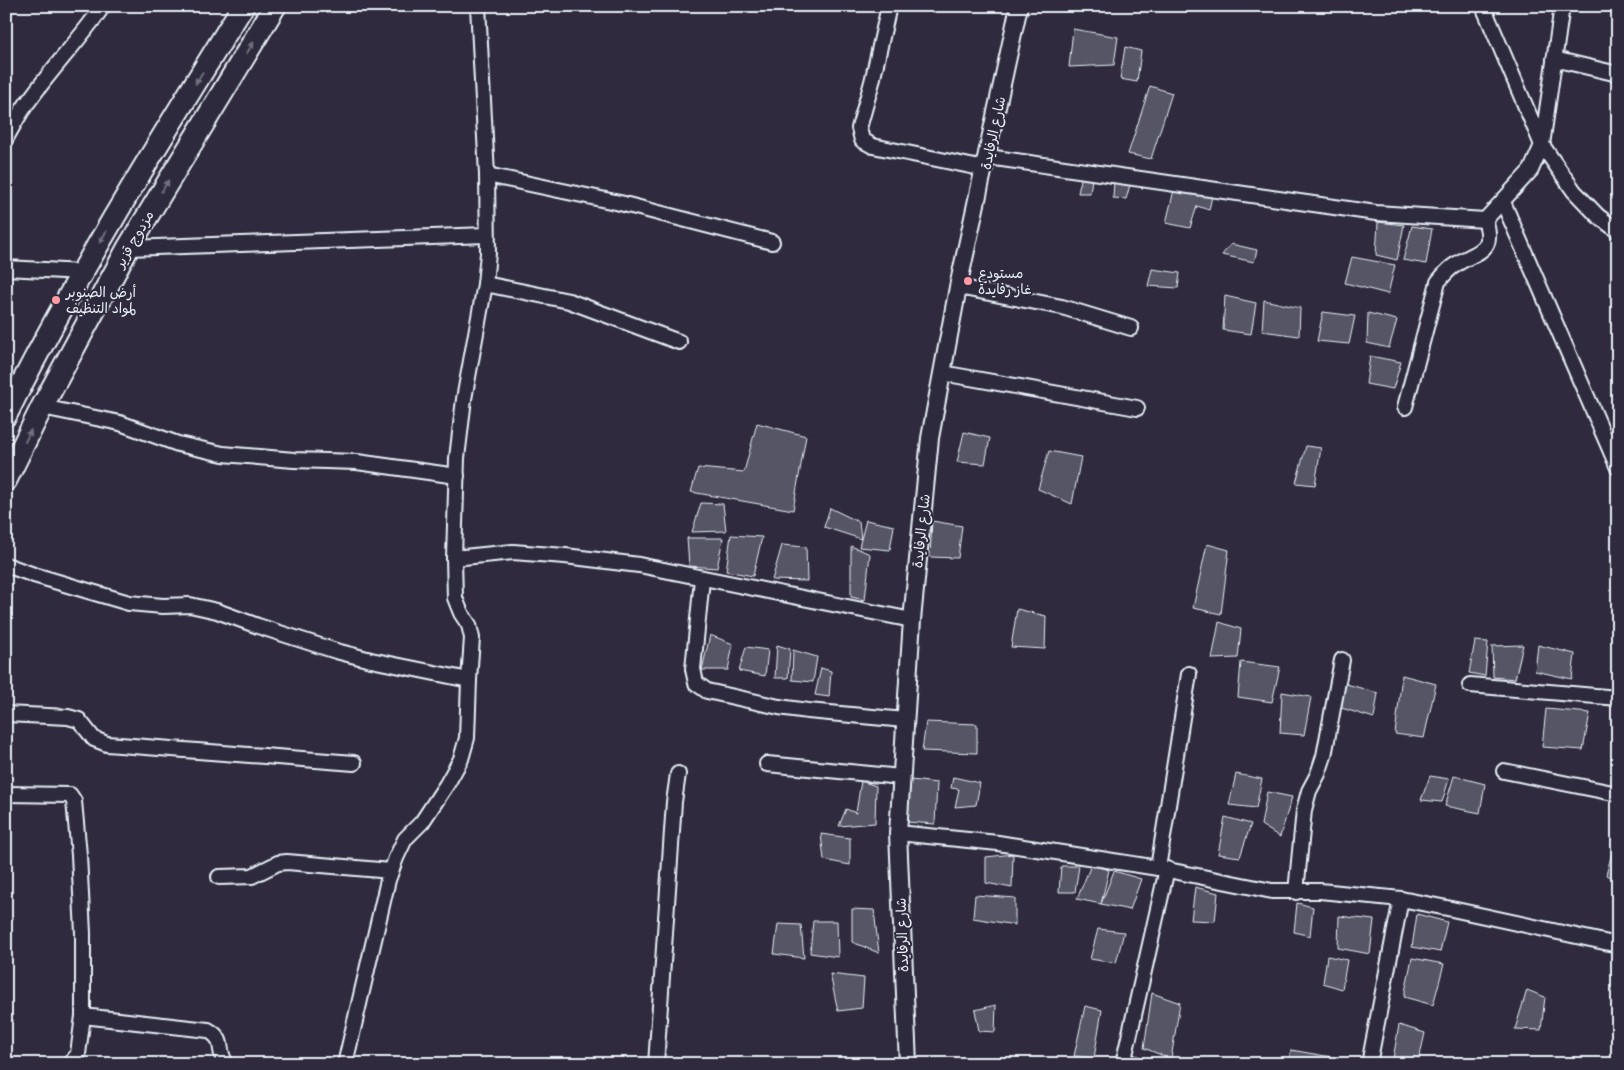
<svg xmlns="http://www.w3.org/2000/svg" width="1624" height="1070" font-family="'Balsamiq Sans','Playpen Sans Arabic',sans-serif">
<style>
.building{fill:#575565;stroke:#e8f1f8}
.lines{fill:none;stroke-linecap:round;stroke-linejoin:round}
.minor-casing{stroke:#e8f1f8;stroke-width:18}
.tertiary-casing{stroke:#e8f1f8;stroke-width:20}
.primary-casing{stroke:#e8f1f8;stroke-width:25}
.minor{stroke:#2f2a3d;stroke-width:14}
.tertiary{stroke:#2f2a3d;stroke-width:16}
.primary{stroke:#2f2a3d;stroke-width:21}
.oneway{fill:#70707e}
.poi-dot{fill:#ff9aa2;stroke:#2f2a3d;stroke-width:2}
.labels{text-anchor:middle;stroke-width:4;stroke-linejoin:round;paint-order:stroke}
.street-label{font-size:14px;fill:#e8f1f8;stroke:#2f2a3d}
.poi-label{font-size:14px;fill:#e8f1f8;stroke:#2f2a3d;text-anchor:start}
</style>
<rect width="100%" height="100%" fill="#2f2a3d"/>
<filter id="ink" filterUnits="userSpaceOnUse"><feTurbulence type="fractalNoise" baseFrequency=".02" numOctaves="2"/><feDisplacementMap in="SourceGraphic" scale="10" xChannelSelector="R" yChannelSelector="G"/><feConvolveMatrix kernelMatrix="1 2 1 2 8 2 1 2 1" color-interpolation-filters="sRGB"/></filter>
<g filter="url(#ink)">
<g class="building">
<polygon points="1073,29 1118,37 1114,65 1069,67"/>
<polygon points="1125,47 1141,51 1137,82 1120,79"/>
<polygon points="1150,86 1172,93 1151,159 1128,154"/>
<polygon points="1082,174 1092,179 1090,193 1078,193"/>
<polygon points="1114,180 1130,185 1126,199 1113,198"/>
<polygon points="1174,190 1212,196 1209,210 1197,206 1190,228 1166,223"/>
<polygon points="1378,222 1404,225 1397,260 1376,255"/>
<polygon points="1412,226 1432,229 1426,264 1403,260"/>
<polygon points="1231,244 1257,250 1254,262 1222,255"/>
<polygon points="1352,257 1395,265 1388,294 1345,283"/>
<polygon points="1152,269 1180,273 1178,288 1148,286"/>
<polygon points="1225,296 1256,303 1251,334 1223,330"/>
<polygon points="1264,300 1300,308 1299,336 1262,331"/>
<polygon points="1323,312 1355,316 1349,344 1317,341"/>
<polygon points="1368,313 1397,320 1389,348 1367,343"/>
<polygon points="1370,356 1401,362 1393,389 1366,384"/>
<polygon points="757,423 806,436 793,510 691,492 698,468 744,472"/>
<polygon points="964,432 990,438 985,464 957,462"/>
<polygon points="1306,446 1321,448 1315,485 1296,483"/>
<polygon points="1049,451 1081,457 1072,504 1038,489"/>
<polygon points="701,503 723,504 726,531 692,532"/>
<polygon points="830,508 859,522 861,539 824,527"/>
<polygon points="866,520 894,526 890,550 859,547"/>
<polygon points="932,521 962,526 958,558 930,557"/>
<polygon points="731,535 762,537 753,576 726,571"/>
<polygon points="687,538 723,538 717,568 689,566"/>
<polygon points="1207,544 1229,550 1221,614 1193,608"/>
<polygon points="782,545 806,547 807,581 772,580"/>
<polygon points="851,546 870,554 865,600 851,597"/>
<polygon points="1017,609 1046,616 1045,649 1011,647"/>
<polygon points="1219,622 1241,629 1238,658 1212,659"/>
<polygon points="710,635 733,644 728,670 702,670"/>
<polygon points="1475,641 1488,642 1485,676 1469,673"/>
<polygon points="777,645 790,649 788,678 775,678"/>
<polygon points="1523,645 1515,679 1493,677 1492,646"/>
<polygon points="1538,645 1575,654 1572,679 1535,671"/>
<polygon points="746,647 768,650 765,676 739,671"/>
<polygon points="793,650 817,657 813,682 792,680"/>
<polygon points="1241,662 1280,667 1272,702 1238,697"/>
<polygon points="821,668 831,671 829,697 815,695"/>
<polygon points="1402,675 1436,684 1424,738 1395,734"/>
<polygon points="1343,683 1378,693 1374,718 1338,707"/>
<polygon points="1282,692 1311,697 1304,735 1280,733"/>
<polygon points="1546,709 1590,713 1583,750 1542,747"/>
<polygon points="926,722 977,724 977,753 922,751"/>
<polygon points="1236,774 1262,779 1256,808 1229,805"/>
<polygon points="1430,776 1449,779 1442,802 1421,800"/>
<polygon points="1454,776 1485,784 1480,813 1445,806"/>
<polygon points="953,777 980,783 976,805 955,807 959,789 951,788"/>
<polygon points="911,780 937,783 935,824 906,822"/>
<polygon points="861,781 876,786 875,823 839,826 846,809 856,813"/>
<polygon points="1267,792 1292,797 1280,837 1261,825"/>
<polygon points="1225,817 1251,824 1240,857 1218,854"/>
<polygon points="821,834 850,838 850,865 824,860"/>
<polygon points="1614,846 1618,846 1618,879 1606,875"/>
<polygon points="1013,854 1012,888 986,883 986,857"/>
<polygon points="1091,865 1109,870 1101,904 1077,899"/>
<polygon points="1061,866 1079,866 1075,892 1059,892"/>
<polygon points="1114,871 1141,879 1130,910 1101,904"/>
<polygon points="1195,887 1218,893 1215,921 1191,920"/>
<polygon points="975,895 1015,898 1015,925 973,918"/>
<polygon points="1297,903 1313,907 1310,936 1294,932"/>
<polygon points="852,909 874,910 879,953 852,942"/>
<polygon points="1417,914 1447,922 1440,952 1412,947"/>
<polygon points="1339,916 1374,920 1370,954 1338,948"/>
<polygon points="813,921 837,921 838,957 810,953"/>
<polygon points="778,924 801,925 804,958 774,954"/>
<polygon points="1098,929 1124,932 1116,963 1090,959"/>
<polygon points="1327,956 1347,960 1342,989 1323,983"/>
<polygon points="1412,958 1444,964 1433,1005 1404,997"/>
<polygon points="830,974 864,978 862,1008 838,1011"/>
<polygon points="1527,990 1545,997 1541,1030 1515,1029"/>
<polygon points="1152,993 1180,1003 1171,1059 1144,1048"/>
<polygon points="996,1005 995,1032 979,1031 975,1010"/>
<polygon points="1085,1006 1102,1010 1094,1058 1074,1056"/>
<polygon points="1399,1025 1425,1033 1418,1064 1393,1059"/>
<polygon points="1291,1050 1337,1058 1335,1064 1289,1064"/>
<polygon points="1133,1054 1157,1063 1157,1064 1130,1064"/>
</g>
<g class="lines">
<g class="minor-casing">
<g id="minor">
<polyline points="889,6 872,82 859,128 862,140 873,146 985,169"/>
<polyline points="1483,6 1542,145 1574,191 1598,216 1618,231"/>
<polyline points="1554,59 1618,74"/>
<path d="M6 138C14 124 21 110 31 98 54 66 81 38 103 6"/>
<polyline points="988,157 1376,213 1485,220"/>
<polyline points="487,175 620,203 772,242"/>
<polyline points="1503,202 1618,468"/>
<polyline points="1485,220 1531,170 1542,145 1562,6"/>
<polyline points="128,248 487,235"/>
<polyline points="6,268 82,272"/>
<polyline points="485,284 569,301 679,342"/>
<polyline points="958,287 1062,307 1131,328"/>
<polyline points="942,373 1137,408"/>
<polyline points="42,407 120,423 178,444 223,454 294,460 357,462 457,476"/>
<path d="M1405 407 1438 282C1443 276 1447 270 1455 265 1477 250 1496 253 1485 220"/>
<polyline points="454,558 513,552 565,556 639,565 912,620"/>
<polyline points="6,565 34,575 129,603 163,606 190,605 217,611 258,626 336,651 371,660 469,680"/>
<polyline points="702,579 693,669 696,683 707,691 779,707 808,711 905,720"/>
<polyline points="1470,685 1618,698"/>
<polyline points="6,714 68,717 79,720 94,739 107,744 354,763"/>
<polyline points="767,764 901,777"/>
<polyline points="1504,771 1618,794"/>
<polyline points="6,794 70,795 74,801 79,855 83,933 83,1016 78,1054 70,1064"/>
<polyline points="898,833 998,843 1158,868 1272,891 1320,891 1401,899 1447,908 1618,945"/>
<polyline points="1158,868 1189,674"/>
<polyline points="219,877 252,876 278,863 287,862 391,871"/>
<polyline points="1296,892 1304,810 1309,791 1318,774 1324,756 1342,660"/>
<path d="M83 1016 208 1030C228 1041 215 1051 227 1064"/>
<polyline points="345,1064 388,880 396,858 405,839 422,822 447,784 461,759 467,738 469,680 472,638 469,625 461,613 455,598 454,558 457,458 464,399 485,284 488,253 487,175 478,6"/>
<polyline points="656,1064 674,802 678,774"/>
<polyline points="1123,1064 1167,869"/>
<polyline points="1369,1064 1401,899"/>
</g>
</g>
<g class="tertiary-casing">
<polyline id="tertiary" points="908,1064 898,833 912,620 930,438 958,287 1019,6"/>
</g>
<g class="primary-casing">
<g id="primary">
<path d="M6 415C76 274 160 140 243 6"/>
<polyline points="6,480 42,407 128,248 275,6"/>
</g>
</g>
<use href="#minor" class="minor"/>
<use href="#tertiary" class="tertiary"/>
<use href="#primary" class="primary"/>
</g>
<defs><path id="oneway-solid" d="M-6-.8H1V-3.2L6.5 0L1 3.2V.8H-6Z" transform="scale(1.25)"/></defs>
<g class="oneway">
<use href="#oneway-solid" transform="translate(250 48) rotate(-58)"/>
<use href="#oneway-solid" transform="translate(199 78) rotate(122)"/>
<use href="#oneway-solid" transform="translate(165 186) rotate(-59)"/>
<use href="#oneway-solid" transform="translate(103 237) rotate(120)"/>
<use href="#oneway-solid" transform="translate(28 436) rotate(-64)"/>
</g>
</g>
<g class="poi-dot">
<circle cx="968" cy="281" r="5"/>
<circle cx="56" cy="300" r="5"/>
</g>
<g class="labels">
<g class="street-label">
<text transform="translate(993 133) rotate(-78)" y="5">شارع الرفايدة</text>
<text transform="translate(134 239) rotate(-60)" y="5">مزدوج قزير</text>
<text transform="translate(921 531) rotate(-84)" y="5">شارع الرفايدة</text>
<text transform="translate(902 935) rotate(-92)" y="5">شارع الرفايدة</text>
</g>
<g class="poi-label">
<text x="978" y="278">مستودع<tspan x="978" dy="16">غاز رفايدة</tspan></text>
<text x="66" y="297">أرض الصنوبر<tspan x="66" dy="16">لمواد التنظيف</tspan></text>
</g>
</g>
<rect width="1624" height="1070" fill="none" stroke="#2f2a3d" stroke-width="25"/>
<rect x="12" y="12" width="1599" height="1045" fill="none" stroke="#e8f1f8" stroke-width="2" filter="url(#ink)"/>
</svg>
